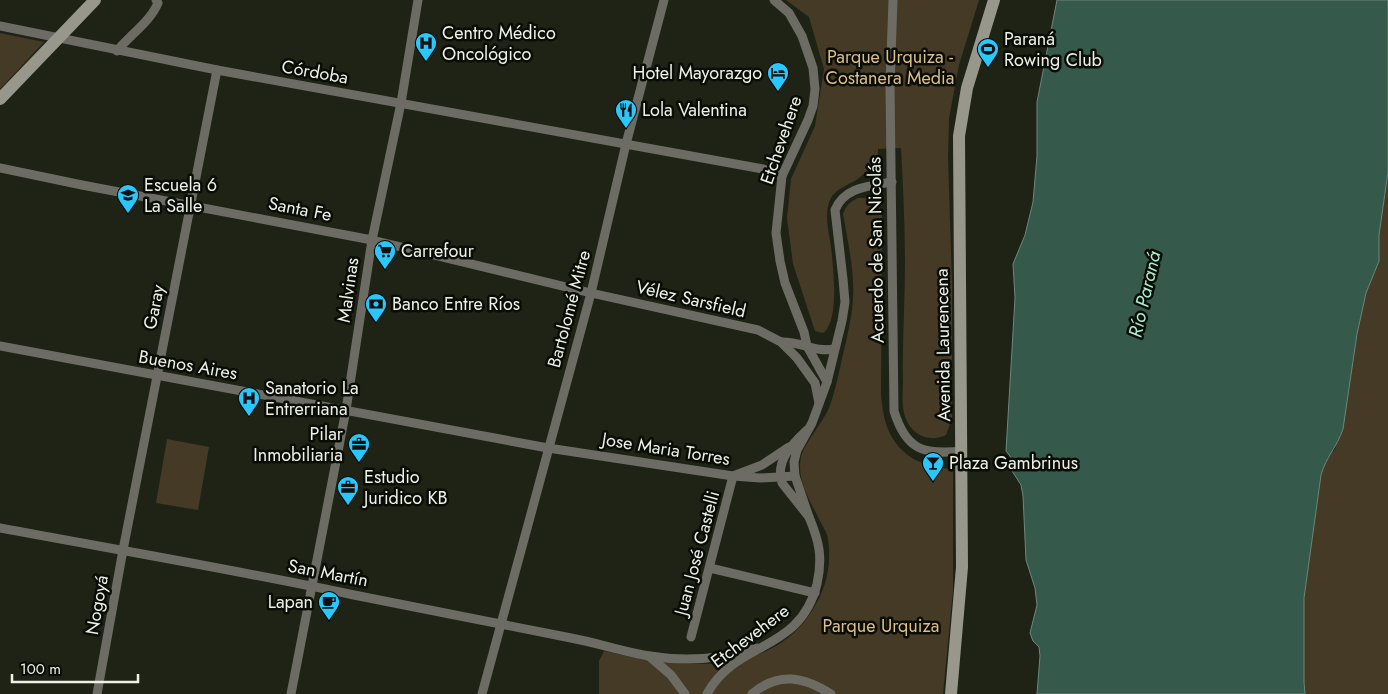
<svg xmlns="http://www.w3.org/2000/svg" width="1388" height="694" font-family="Jost,sans-serif">
<style>
.green{fill:#443a25}
.water{fill:#355a4b;stroke:#6c877a}
.lines{fill:none;stroke-linecap:round;stroke-linejoin:round}
.street{stroke:#6c6c65;stroke-width:9}
.secondary{stroke:#98978b;stroke-width:12}
.labels{text-anchor:middle;stroke-width:5;stroke-linejoin:round;paint-order:stroke}
.poi-label{font-size:18px;fill:#edf1e8;stroke:#0a0c06;text-anchor:start}
.park-label{font-size:18px;fill:#dcbf87;stroke:#0a0c06}
.street-label{font-size:18px;fill:#edf1e8;stroke:#0a0c06}
.water-label{font-size:19px;font-style:italic;fill:#a8edcf;stroke:#0a0c06}
</style>
<rect width="100%" height="100%" fill="#1f2316"/>
<g class="green">
<path d="M786 0H979L959 65 949 118 948 158 952 284V418L946 435C930 443 912 435 906 419 901 408 903 393 903 381 902 342 905 302 905 263 905 224 903 186 901 148L878 149V159C872 166 866 172 859 178 851 184 835 189 831 198 823 212 829 232 831 247 833 266 840 321 823 333L815 331 793 264 787 218 791 179 815 126 824 69 809 17Z"/>
<polygon points="0,33 44,42 0,89"/>
<polygon points="1388,172 1388,694 1305,694 1304,682 1304,598 1321,475 1326,459 1335,449 1350,381 1357,334 1366,293 1379,261 1379,235"/>
<path d="M858 198C870 197 877 201 882 212L881 394C883 420 888 442 912 458 923 465 940 467 953 470V590L943 694H599V661L604 651C673 666 764 681 810 614 826 590 832 567 828 539 827 532 823 527 820 521 811 502 796 480 801 457 804 444 823 422 829 408 834 395 837 381 840 368 846 340 855 310 853 282 852 259 847 237 843 214 846 206 849 202 858 198Z"/>
<polygon points="167,439 209,447 198,510 156,503"/>
</g>
<path class="water" d="M1057 0H1388V172L1379 235V261L1366 293 1357 334 1343 429C1337 447 1326 457 1321 475L1304 598V682L1305 694H1037L1040 656 1039 647 1033 641 1030 633 1037 605 1035 588 1026 560 1023 496 1021 485 1012 471 1013 460 1006 451 1015 298 1013 264 1025 235 1033 202 1037 156V102Z"/>
<g class="lines">
<g class="street">
<polyline points="774,0 789,13 802,36 813,68 815,89 813,106 808,120 782,176 776,233 780,261 785,283 804,332 807,346 827,382"/>
<path d="M893 0 890 85 894 411C906 450 923 455 962 451"/>
<polyline points="0,26 217,70 763,169 782,176"/>
<path d="M117 51C130 35 150 22 158 3L156 0"/>
<polyline points="0,168 82,185 372,240 591,293 758,330 781,342 797,358 815,383 819,403"/>
<path d="M781 342C800 341 816 353 834 349"/>
<polyline points="0,346 548,448 733,476 760,478 795,476"/>
<path d="M807 430C792 444 775 461 782 483L809 517 795 476 794 462 797 450 812 423 827 382 842 321 845 302 843 279 835 210C844 187 869 186 892 182"/>
<path d="M0 528C118 550 237 570 354 595 426 609 499 624 571 638 598 643 624 652 650 656 686 662 722 659 757 648"/>
<polyline points="710,568 815,593"/>
<polyline points="691,637 733,476 762,465 789,447"/>
<polyline points="649,656 671,675 685,694"/>
<polyline points="97,694 123,550 217,70"/>
<polyline points="291,694 346,410 372,240 401,103 418,0"/>
<polyline points="482,694 591,293 626,144 664,0"/>
<path d="M707 694C736 640 800 653 817 584 823 557 819 541 809 517"/>
<path d="M752 694C779 671 804 677 831 694"/>
</g>
<g class="secondary">
<polyline points="0,99 95,0"/>
<polyline points="951,694 962,567 959,136 967,88 994,0"/>
</g>
</g>
<defs>
<g id="hospital-pin" transform="scale(1.125)"><path d="M0 17L-7.5 6A9.5 9.5 0 1 1 7.5 6Z" fill="#28c8ff" stroke="#0a0c06"/><path d="M-5-5h3v3.5h4V-5h3V5h-3V1.5h-4V5h-3Z" fill="#111"/></g>
<g id="stadium-pin" transform="scale(1.125)"><path d="M0 17L-7.5 6A9.5 9.5 0 1 1 7.5 6Z" fill="#28c8ff" stroke="#0a0c06"/><path d="M0-5a6.5 5 0 1 0 0 10a6.5 5 0 1 0 0-10ZM-3.5-1.8h7v3.6h-7Z" fill="#111"/></g>
<g id="hotel-pin" transform="scale(1.125)"><path d="M0 17L-7.5 6A9.5 9.5 0 1 1 7.5 6Z" fill="#28c8ff" stroke="#0a0c06"/><path d="M-6-4.5h1.5V1H6V5H4.5V3h-9V5H-6ZM-4 0a1.8 1.8 0 1 1 3.6 0ZM.5 0V-2.5h3Q6-2.5 6 0Z" fill="#111"/></g>
<g id="restaurant-pin" transform="scale(1.125)"><path d="M0 17L-7.5 6A9.5 9.5 0 1 1 7.5 6Z" fill="#28c8ff" stroke="#0a0c06"/><path d="M-5-6h1v4h1v-4h1v4h1v-4h1v5L-1.5 .5V6h-2V.5L-5-1ZM5-6V6H3V1.5H1.5Q1.5-4 5-6Z" fill="#111"/></g>
<g id="school-pin" transform="scale(1.125)"><path d="M0 17L-7.5 6A9.5 9.5 0 1 1 7.5 6Z" fill="#28c8ff" stroke="#0a0c06"/><path d="M0-5L7-2L0 1L-7-2ZM-4 1L0 2.5L4 1V4Q0 6-4 4Z" fill="#111"/></g>
<g id="supermarket-pin" transform="scale(1.125)"><path d="M0 17L-7.5 6A9.5 9.5 0 1 1 7.5 6Z" fill="#28c8ff" stroke="#0a0c06"/><path d="M-6-5.5h2.5l.6 2H6L4.5 2H-2.5L-4.4-4H-6ZM-1.5 3.2a1.3 1.3 0 1 0 .1 0ZM3 3.2a1.3 1.3 0 1 0 .1 0Z" fill="#111"/></g>
<g id="bank-pin" transform="scale(1.125)"><path d="M0 17L-7.5 6A9.5 9.5 0 1 1 7.5 6Z" fill="#28c8ff" stroke="#0a0c06"/><path d="M-6-4H6V4H-6ZM0-2.3a2.3 2.3 0 1 0 0 4.6a2.3 2.3 0 1 0 0-4.6Z" fill="#111"/></g>
<g id="office-pin" transform="scale(1.125)"><path d="M0 17L-7.5 6A9.5 9.5 0 1 1 7.5 6Z" fill="#28c8ff" stroke="#0a0c06"/><path d="M-6-3h4V-5.5h4V-3h4V5H-6ZM-1-4.5V-3h2v-1.5ZM-6 0V1H6V0Z" fill="#111"/></g>
<g id="bar-pin" transform="scale(1.125)"><path d="M0 17L-7.5 6A9.5 9.5 0 1 1 7.5 6Z" fill="#28c8ff" stroke="#0a0c06"/><path d="M-6-5H6L.8 .8V4.5H3.5V6h-7V4.5H-.8V.8Z" fill="#111"/></g>
<g id="cafe-pin" transform="scale(1.125)"><path d="M0 17L-7.5 6A9.5 9.5 0 1 1 7.5 6Z" fill="#28c8ff" stroke="#0a0c06"/><path d="M-5.5-4.5H6V0H3Q3 3.5 0 3.5H-2.5Q-5.5 3.5-5.5 0ZM3-3.2v2h1.7v-2ZM-6 4.5H4V6H-6Z" fill="#111"/></g>
</defs>
<g fill-rule="evenodd">
<use href="#hospital-pin" x="426" y="43"/>
<use href="#stadium-pin" x="988" y="49"/>
<use href="#hotel-pin" x="778" y="73"/>
<use href="#restaurant-pin" x="626" y="110"/>
<use href="#school-pin" x="128" y="195"/>
<use href="#supermarket-pin" x="385" y="251"/>
<use href="#bank-pin" x="376" y="304"/>
<use href="#hospital-pin" x="249" y="398"/>
<use href="#office-pin" x="359" y="444"/>
<use href="#bar-pin" x="933" y="463"/>
<use href="#office-pin" x="348" y="487"/>
<use href="#cafe-pin" x="329" y="602"/>
</g>
<g class="labels">
<g class="poi-label">
<text x="442" y="39">Centro Médico<tspan x="442" dy="21">Oncológico</tspan></text>
<text x="1004" y="45">Paraná<tspan x="1004" dy="21">Rowing Club</tspan></text>
<text x="762" y="79" text-anchor="end">Hotel Mayorazgo</text>
<text x="642" y="116">Lola Valentina</text>
<text x="144" y="191">Escuela 6<tspan x="144" dy="21">La Salle</tspan></text>
<text x="401" y="257">Carrefour</text>
<text x="392" y="310">Banco Entre Ríos</text>
<text x="265" y="394">Sanatorio La<tspan x="265" dy="21">Entrerriana</tspan></text>
<text x="343" y="440" text-anchor="end">Pilar<tspan x="343" dy="21">Inmobiliaria</tspan></text>
<text x="949" y="469">Plaza Gambrinus</text>
<text x="364" y="483">Estudio<tspan x="364" dy="21">Juridico KB</tspan></text>
<text x="313" y="608" text-anchor="end">Lapan</text>
</g>
<g class="park-label">
<text x="890" y="63">Parque Urquiza -<tspan x="890" dy="21">Costanera Media</tspan></text>
<text x="881" y="632">Parque Urquiza</text>
</g>
<g class="street-label">
<text transform="translate(315 72) rotate(10)" y="6">Córdoba</text>
<text transform="translate(781 140) rotate(-71)" y="6">Etchevehere</text>
<text transform="translate(300 209) rotate(11)" y="6">Santa Fe</text>
<text transform="translate(876 250) rotate(-91)" y="6">Acuerdo de San Nicolás</text>
<text transform="translate(348 290) rotate(-82)" y="6">Malvinas</text>
<text transform="translate(691 299) rotate(13)" y="6">Vélez Sarsfield</text>
<text transform="translate(154 307) rotate(-79)" y="6">Garay</text>
<text transform="translate(569 309) rotate(-75)" y="6">Bartolomé Mitre</text>
<text transform="translate(943 345) rotate(-91)" y="6">Avenida Laurencena</text>
<text transform="translate(188 365) rotate(10)" y="6">Buenos Aires</text>
<text transform="translate(666 449) rotate(9)" y="6">Jose Maria Torres</text>
<text transform="translate(697 553) rotate(-75)" y="6">Juan José Castelli</text>
<text transform="translate(328 573) rotate(11)" y="6">San Martín</text>
<text transform="translate(97 605) rotate(-80)" y="6">Nogoyá</text>
<text transform="translate(750 636) rotate(-37)" y="6">Etchevehere</text>
</g>
<g class="water-label">
<text transform="translate(1144 294) rotate(-77)" y="7">Río Paraná</text>
</g>
</g>
<path d="M12 674v8h126v-8" fill="none" stroke="#edf1e8" stroke-width="2.5"/>
<text x="20" y="674" font-size="15" fill="#edf1e8" stroke="#0a0c06" stroke-width="4" paint-order="stroke">100 m</text>
</svg>
